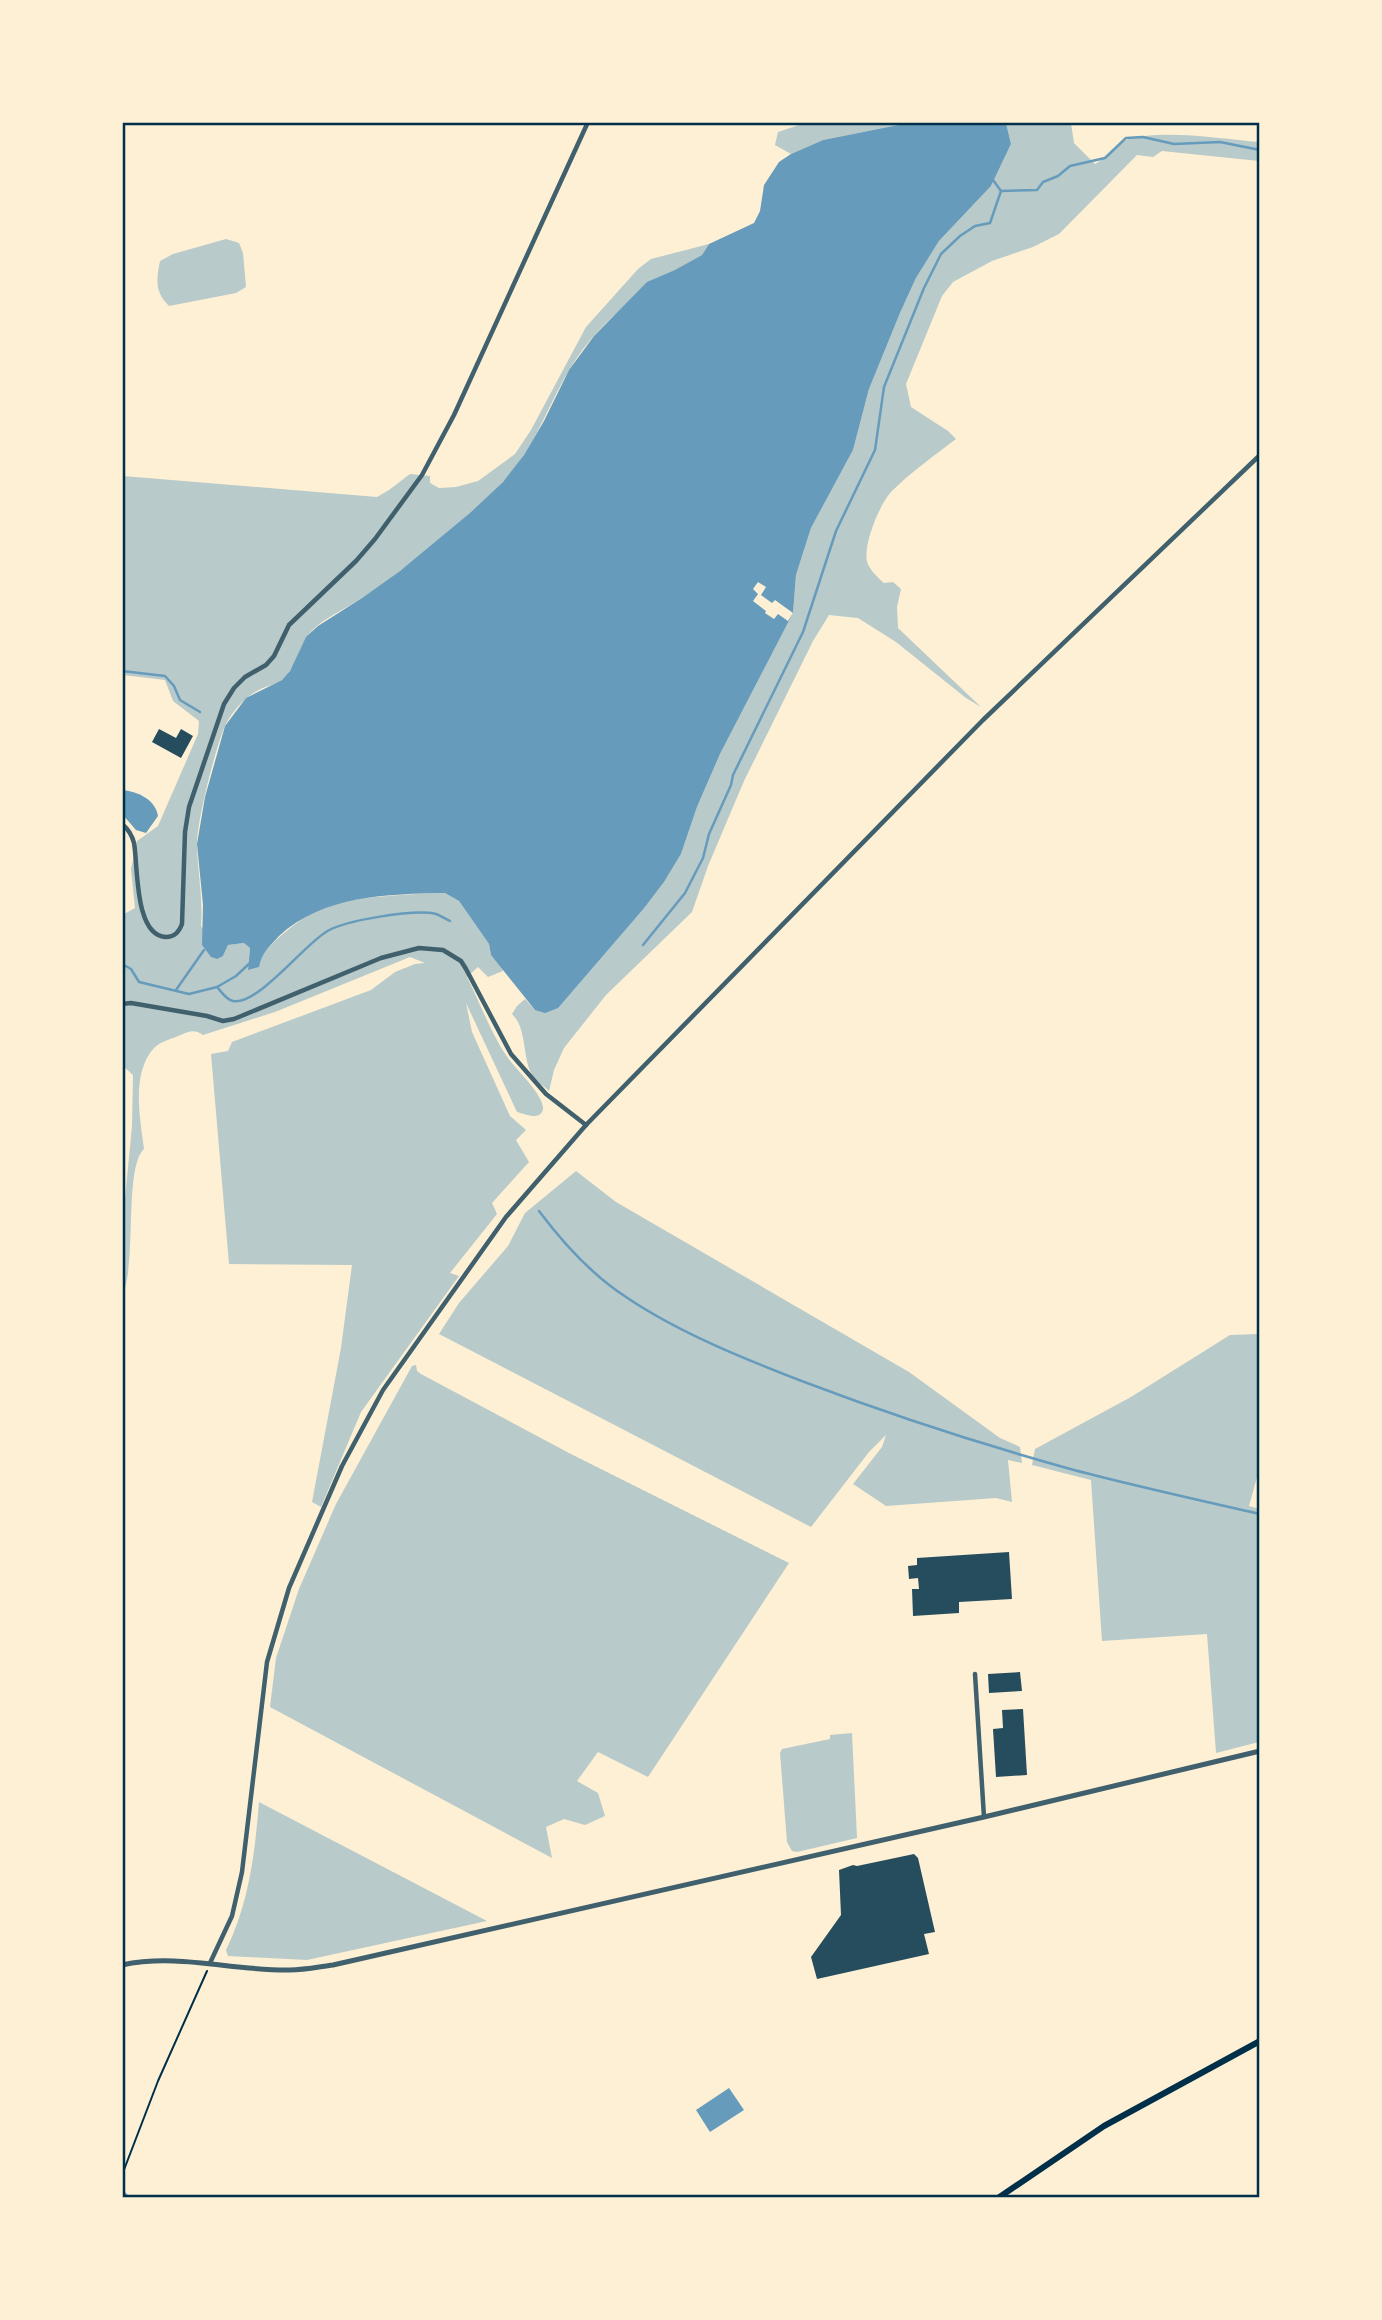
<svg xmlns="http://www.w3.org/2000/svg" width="1382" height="2320" font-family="Roboto,sans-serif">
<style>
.green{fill:#b9caca}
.water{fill:#669bbc}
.pier{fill:#fdf0d5}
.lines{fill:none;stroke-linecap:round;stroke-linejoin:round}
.stream{stroke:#669bbc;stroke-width:2.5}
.building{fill:#264d5e}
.path{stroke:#003049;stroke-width:2}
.minor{stroke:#3f606c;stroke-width:4.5}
.tertiary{stroke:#3f606c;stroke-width:5}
.secondary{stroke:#003049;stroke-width:6}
.neatline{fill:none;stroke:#003049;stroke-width:2.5}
</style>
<rect width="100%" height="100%" fill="#fdf0d5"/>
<g class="green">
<polygon points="805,123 899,123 898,125 823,140 791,154 775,145 778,132"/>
<path d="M1006 123H1071L1074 143 1095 164C1107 158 1119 142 1129 139 1164 129 1223 139 1259 142V161L1162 151 1153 157 1137 155 1059 234 1033 247 992 261 953 282 942 296 906 384 911 407 948 431 956 439C935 455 911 472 892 491 880 503 863 544 867 562 870 570 877 577 884 583L893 582 901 589 897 607 898 628 981 707 966 698 896 642 858 618 829 615 813 641 744 781 708 866 692 912 606 995 564 1048 554 1070 549 1091C543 1085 533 1079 530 1071 523 1054 526 1027 512 1014L517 1006 525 999 535 1010 645 907 664 882 681 854 697 807 720 754 793 613 796 575 811 528 853 450 869 389 900 313 916 278 939 241 991 186 1011 144Z"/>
<path d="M226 239 239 243 243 253 246 287 236 293 169 306C155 293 156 280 160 261L173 254Z"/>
<path d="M709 244 702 255C651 284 602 316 571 367 547 406 534 451 501 484 459 526 411 565 362 598 347 608 330 615 317 626 298 642 298 666 283 679 277 684 266 686 259 690 245 696 230 714 224 728 215 751 196 823 197 847 198 873 203 899 201 926L223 956 228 945 244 943 250 948 248 969C270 945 292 922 322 908 348 896 415 894 445 893L459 901 489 944 491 955 500 964 503 971 488 977 478 967 467 977C480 1003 495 1043 512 1063 519 1072 549 1101 542 1112 537 1120 525 1114 517 1112L466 1003 472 1032 510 1116 526 1130 516 1140 529 1162 492 1203 497 1214 450 1273 459 1276 361 1412 321 1507 312 1502 341 1348 352 1265 229 1264 211 1054 228 1051 232 1042 371 990 395 972 415 964 425 963 410 957 275 1012 203 1035C193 1028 188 1032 178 1036 169 1040 161 1041 154 1048 131 1073 140 1118 144 1149 124 1168 137 1260 123 1294V1220L132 1126 133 1075 123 1066V912L126 913 135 908 131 869 137 841 158 826 198 734 199 721 173 701 165 680 123 675V476L377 497 389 490 410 474 430 476V483L439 488 456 487 478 481 515 454 531 430 586 327 638 269 651 259Z"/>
<polygon points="576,1171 616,1202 909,1372 1000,1438 1020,1447 1022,1463 1008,1460 1012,1502 996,1498 886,1506 853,1484 882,1447 886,1435 869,1452 811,1527 439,1334 459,1303 508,1246 525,1213"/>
<polygon points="1259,1334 1259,1470 1249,1506 1260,1509 1259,1742 1216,1753 1207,1634 1102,1641 1091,1480 1032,1465 1035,1449 1131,1397 1230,1335"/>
<polygon points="416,1365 417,1371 421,1374 569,1453 789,1563 648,1777 598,1752 577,1781 598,1793 605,1816 585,1825 564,1819 546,1827 552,1858 270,1707 276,1658 299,1589 336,1504 412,1366"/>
<polygon points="852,1733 857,1838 797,1852 792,1851 787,1842 780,1753 782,1749 830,1739 830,1735"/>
<path d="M259 1802 487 1921 307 1960 228 1956 226 1950C249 1903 255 1853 259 1802Z"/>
</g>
<g class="water">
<path d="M899 123H1006L1011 144 991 186 939 241 916 278 900 313 869 389 853 450 811 528 796 575 793 613 720 754 697 807 681 854 664 882 645 907 558 1008 545 1013 535 1010 491 955 489 944 459 901 445 893C388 894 323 895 279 936 269 947 262 952 259 967L248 970 250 948 244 943 228 945 223 956 217 959 211 957 202 945 203 905 197 844 205 797 225 726 246 698 282 680 290 671 306 637 318 626 362 598 400 571 470 513 503 482 524 455 544 421 569 370 594 336 647 282 675 270 702 255 709 244 754 223 760 211 764 185 779 162 791 154 823 140 898 125Z"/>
<path d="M123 790C138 792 155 799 158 816L146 833 136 830 123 815Z"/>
<polygon points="729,2088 744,2110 710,2132 696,2110"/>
</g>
<polygon class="pier" points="758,582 766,587 761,595 772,603 775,600 793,613 788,621 778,614 774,619 765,613 766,611 753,601 758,594 753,589"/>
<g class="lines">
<g class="stream">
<polyline points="993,180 1001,191"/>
<polyline points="122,671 165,676 174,686 180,700 200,712"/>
<polyline points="643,945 685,893 703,858 709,834 731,785 733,775 803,632 836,531 875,450 884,387 924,288 941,254 960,236 975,226 990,223 1001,191 1037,190 1043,182 1058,176 1070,166 1105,158 1126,138 1143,137 1174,144 1220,142 1260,150"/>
<path d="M122 964 131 969 139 982 189 994 217 987C222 992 225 999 233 1001 257 1006 304 945 326 932 344 920 415 909 436 914 441 916 446 919 450 921"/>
<polyline points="217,987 236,976 251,962"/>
<polyline points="176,990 204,950"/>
<path d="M539 1211C563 1243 592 1275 626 1297 679 1333 747 1360 807 1383 894 1416 984 1445 1074 1470 1135 1486 1198 1500 1260 1514"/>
<polyline points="122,2191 129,2198"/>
</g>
</g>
<g class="building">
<polygon points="159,729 176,738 181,729 193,736 181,758 152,742"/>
<polygon points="1009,1552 1012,1599 959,1602 959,1613 913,1616 912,1589 919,1589 918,1578 909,1579 908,1566 917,1565 917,1558"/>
<polygon points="1020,1672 1022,1691 989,1693 988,1674"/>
<polygon points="1023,1709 1027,1775 996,1777 993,1729 1003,1728 1002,1710"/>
<polygon points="914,1854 918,1858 935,1932 924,1934 929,1954 817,1979 811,1957 841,1915 839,1870 853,1865 857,1866"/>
</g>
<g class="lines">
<polyline class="path" points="122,2175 158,2081 207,1971"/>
<g class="minor">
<path d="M122 824C128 829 132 835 134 843 138 864 134 936 166 937 175 937 179 932 182 924L185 832 189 807 224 704 234 688 245 677 266 665 274 656 289 625 356 561 375 539 422 475 454 415 588 122"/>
<polyline points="122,1004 131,1003 207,1016 223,1021 234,1019 381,958 419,948 443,950 461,961 466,969 511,1054 546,1094 586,1125"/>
<polyline points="975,1674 984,1817"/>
<polyline points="210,1963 232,1916 242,1872 267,1662 289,1588 342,1466 383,1390 506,1217 586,1125 983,720 1260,455"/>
</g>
<path class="tertiary" d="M122 1965C179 1953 233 1971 290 1970 304 1970 318 1967 333 1965L984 1817 1260 1751"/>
<polyline class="secondary" points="998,2198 1104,2126 1260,2041"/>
</g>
<rect width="1382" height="2320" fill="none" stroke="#fdf0d5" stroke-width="248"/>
<rect x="124" y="124" width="1134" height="2072" class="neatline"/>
</svg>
